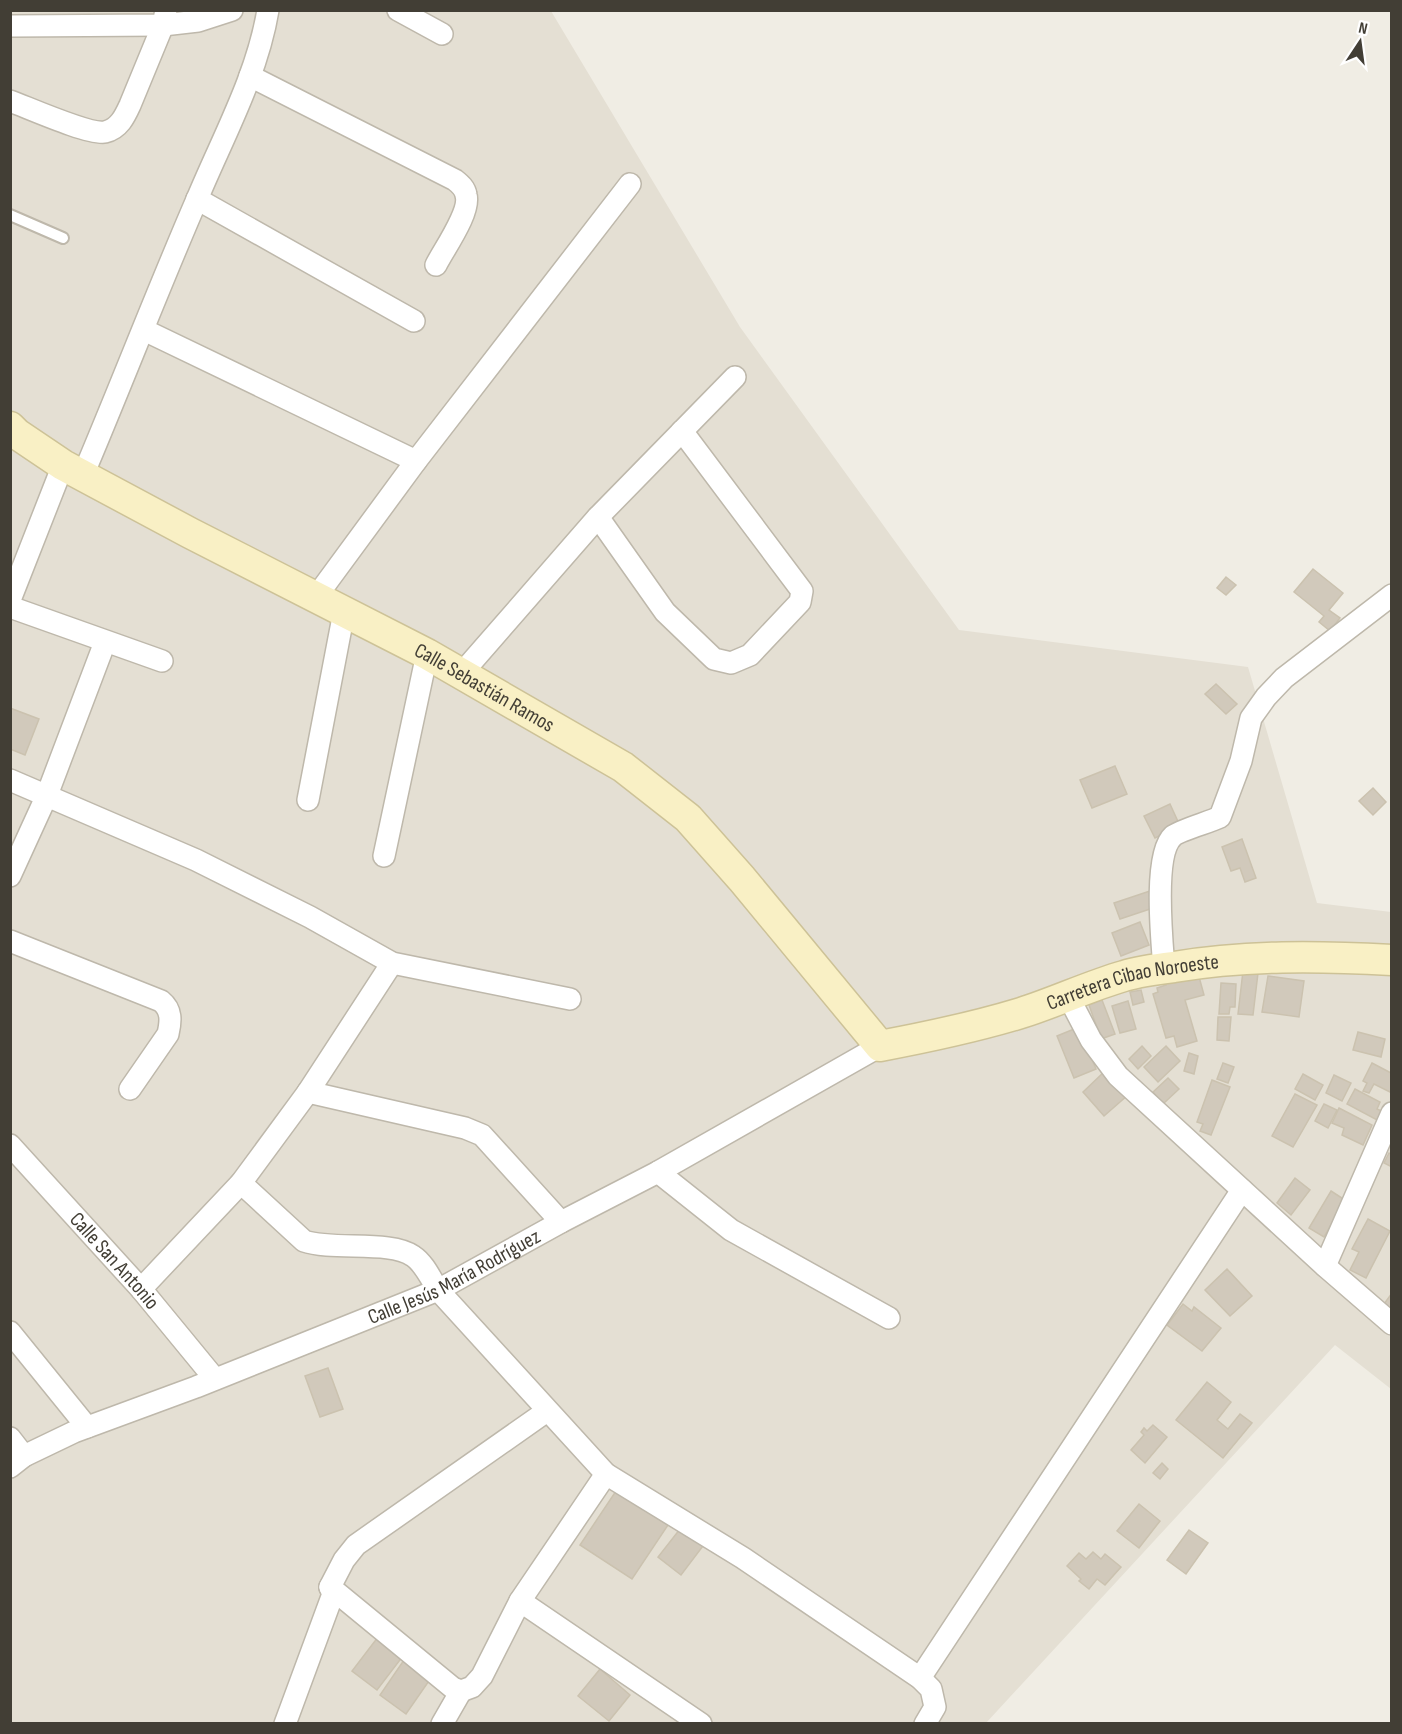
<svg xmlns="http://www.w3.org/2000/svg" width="1402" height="1734" font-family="'Sofia Sans Condensed',sans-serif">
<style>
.residential{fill:#e4dfd3}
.building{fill:#d1c9bb;stroke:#cbc2af;stroke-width:1.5}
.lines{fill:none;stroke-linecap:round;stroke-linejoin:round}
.service-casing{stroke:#beb8ab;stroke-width:14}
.minor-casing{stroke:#beb8ab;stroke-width:24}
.secondary-casing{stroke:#cdc297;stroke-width:33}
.service{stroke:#fff;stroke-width:10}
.minor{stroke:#fff;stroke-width:21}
.secondary{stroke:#f9f0c5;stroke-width:30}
.labels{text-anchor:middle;stroke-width:6;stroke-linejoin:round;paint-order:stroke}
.street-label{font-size:21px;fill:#423e35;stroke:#fff}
</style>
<rect width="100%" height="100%" fill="#f0ede4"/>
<polygon class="residential" points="11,11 551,11 740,327 959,630 1248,667 1317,903 1391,912 1391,1389 1335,1345 986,1723 11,1724"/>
<g class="building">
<polygon points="1313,569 1343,593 1329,610 1340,618 1330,631 1319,622 1324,616 1294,592"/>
<polygon points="1226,577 1236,585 1226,595 1217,588"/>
<polygon points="1216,684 1237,704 1226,714 1205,694"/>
<polygon points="10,708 39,719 25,755 10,749"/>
<polygon points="1115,766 1127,794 1092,808 1080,780"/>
<polygon points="1373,788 1386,802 1373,815 1359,801"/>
<polygon points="1170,804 1180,826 1155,838 1144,816"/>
<polygon points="1242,839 1256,878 1245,882 1240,868 1231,871 1222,847"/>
<polygon points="1150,891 1156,907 1120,919 1114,903"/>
<polygon points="1140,922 1149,945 1121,956 1112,933"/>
<polygon points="1243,971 1258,973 1253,1015 1238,1014"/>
<polygon points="1198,973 1204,995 1185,1000 1197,1041 1177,1047 1174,1036 1166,1038 1153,994 1158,992 1157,988 1166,985 1165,982"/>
<polygon points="1268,976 1304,981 1299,1017 1262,1012"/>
<polygon points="1221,983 1236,984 1235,1007 1230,1007 1229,1014 1219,1014"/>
<polygon points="1141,990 1144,1002 1133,1005 1130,992"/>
<polygon points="1102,1000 1115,1034 1101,1039 1089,1005"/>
<polygon points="1128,1001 1136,1029 1120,1033 1112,1006"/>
<polygon points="1218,1017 1231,1017 1229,1041 1217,1040"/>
<polygon points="1079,1027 1096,1069 1074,1078 1057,1036"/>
<polygon points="1358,1032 1385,1039 1381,1057 1353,1050"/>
<polygon points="1142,1046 1151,1056 1138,1069 1129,1059"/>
<polygon points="1166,1046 1180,1061 1158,1082 1144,1067"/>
<polygon points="1189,1053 1198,1056 1194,1074 1184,1071"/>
<polygon points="1223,1063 1234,1067 1228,1083 1217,1079"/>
<polygon points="1372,1063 1391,1073 1392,1072 1392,1093 1374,1084 1369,1093 1363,1091 1367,1083 1363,1081"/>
<polygon points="1106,1070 1128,1095 1104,1116 1083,1092"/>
<polygon points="1303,1074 1323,1085 1315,1100 1295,1089"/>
<polygon points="1334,1075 1351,1083 1342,1101 1326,1093"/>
<polygon points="1168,1078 1179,1089 1163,1104 1153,1092"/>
<polygon points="1212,1080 1230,1087 1211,1135 1200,1131 1203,1124 1197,1122"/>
<polygon points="1355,1089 1380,1102 1377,1109 1384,1112 1379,1121 1347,1104"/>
<polygon points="1295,1094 1317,1105 1293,1147 1272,1136"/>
<polygon points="1324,1104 1337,1110 1328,1128 1315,1121"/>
<polygon points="1339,1108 1372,1125 1363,1145 1342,1135 1344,1128 1332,1123"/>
<polygon points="1389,1153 1392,1155 1392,1167 1384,1163"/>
<polygon points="1295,1178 1310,1190 1291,1215 1277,1203"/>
<polygon points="1331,1191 1345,1200 1324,1237 1309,1228"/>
<polygon points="1368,1219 1390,1231 1366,1278 1350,1270 1359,1252 1352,1249"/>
<polygon points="1227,1269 1252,1296 1230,1316 1205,1290"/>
<polygon points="1392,1293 1392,1309 1384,1304"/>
<polygon points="1183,1304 1192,1311 1194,1307 1221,1328 1202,1351 1167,1325"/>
<polygon points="328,1368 343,1409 320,1417 305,1376"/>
<polygon points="1207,1382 1231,1402 1217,1420 1228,1429 1240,1414 1252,1423 1223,1458 1176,1420"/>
<polygon points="1153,1425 1167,1437 1145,1463 1131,1450 1144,1435 1141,1432 1144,1428 1147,1431"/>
<polygon points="1162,1463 1168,1469 1160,1479 1153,1473"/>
<polygon points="616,1491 668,1525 632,1579 580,1545"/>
<polygon points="1139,1504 1160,1521 1139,1548 1117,1531"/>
<polygon points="680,1529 703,1546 681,1575 658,1557"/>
<polygon points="1189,1530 1208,1543 1186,1574 1167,1560"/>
<polygon points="1093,1552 1101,1559 1105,1554 1121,1567 1105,1585 1097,1579 1089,1589 1079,1581 1081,1579 1067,1566 1079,1553 1086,1559"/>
<polygon points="378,1637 403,1656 377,1690 352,1671"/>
<polygon points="404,1660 431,1678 406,1714 380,1695"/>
<polygon points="600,1669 630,1695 609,1721 578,1696"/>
</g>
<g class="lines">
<g class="service-casing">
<polyline id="service" points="10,215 63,238"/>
</g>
<g class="minor-casing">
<g id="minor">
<polyline points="398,10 442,34"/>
<polyline points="10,26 163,25 198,21 232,10"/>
<path d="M250 76 455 180C460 184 465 188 466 195 471 212 444 249 436 265"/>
<path d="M10 101C29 108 89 135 105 132 119 129 125 116 130 105L163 25 166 10"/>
<polyline points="197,199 414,321"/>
<polyline points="144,330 416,461"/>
<path d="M83 475C122 383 158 289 198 197 223 137 257 76 268 10"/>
<polyline points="598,517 665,612 714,659 731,663 750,655 800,602 802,591 682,431"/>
<polyline points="316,597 416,461 630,184"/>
<polyline points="10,600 63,465"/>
<polyline points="10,607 162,661"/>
<polyline points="462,673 598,517 735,377"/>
<polyline points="10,780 196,860 310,917 392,963 570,999"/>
<polyline points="308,800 344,612"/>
<polyline points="384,856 427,654"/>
<polyline points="10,876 47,795 105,642"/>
<path d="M10 941 161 1001C172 1010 171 1021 168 1034L130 1089"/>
<path d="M1164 968C1162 942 1153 854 1173 836 1180 830 1210 822 1220 817L1241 761 1251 718 1266 697 1284 678 1392 595"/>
<polyline points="1068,996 1091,1040 1118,1076 1325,1266 1392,1324"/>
<polyline points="308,1092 465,1128 482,1135 561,1222"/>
<path id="s1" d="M10 1145 141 1289 215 1379"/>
<polyline points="658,1172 731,1230 889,1318"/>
<path d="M241 1183 304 1241C333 1251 391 1240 413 1256 424 1263 431 1279 438 1290L606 1474 743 1558 920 1678 931 1689 935 1707 925 1724"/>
<polyline points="1325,1266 1392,1113"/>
<polyline points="141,1289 241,1183 308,1092 392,963"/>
<polyline points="10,1332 87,1427"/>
<polyline points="10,1438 24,1456"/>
<path id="s2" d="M10 1467 24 1456 74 1432 196 1387 438 1290 561 1222 658 1172 880 1046"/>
<polyline points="330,1587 453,1688 461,1691 472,1687 482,1676 520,1601 606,1474"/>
<polyline points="520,1601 701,1724"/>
<polyline points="920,1678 1242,1190"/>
<polyline points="285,1724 333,1594 330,1587 344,1560 356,1545 547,1411"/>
<polyline points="442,1724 461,1691"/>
</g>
</g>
<g class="secondary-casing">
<g id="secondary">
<path id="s3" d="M10 427 17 434 63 465 190 533 427 654 623 767 688 818 742 879 880 1046C928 1037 975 1027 1021 1013 1056 1002 1089 986 1124 976 1140 971 1157 969 1174 967 1246 955 1318 956 1392 960"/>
</g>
</g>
<use href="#service" class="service"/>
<use href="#minor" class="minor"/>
<use href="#secondary" class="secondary"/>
</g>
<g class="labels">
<g class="street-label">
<text dy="7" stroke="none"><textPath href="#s3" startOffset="542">Calle Sebastián Ramos</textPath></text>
<text dy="7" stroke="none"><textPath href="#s3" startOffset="1344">Carretera Cibao Noroeste</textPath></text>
<text dy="7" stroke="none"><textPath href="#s1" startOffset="156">Calle San Antonio</textPath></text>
<text dy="7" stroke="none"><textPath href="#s2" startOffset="484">Calle Jesús María Rodríguez</textPath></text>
</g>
</g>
<rect width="1402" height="1734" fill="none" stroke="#423e35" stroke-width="24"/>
<g transform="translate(1360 42) rotate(13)" stroke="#ffffff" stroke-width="4.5" paint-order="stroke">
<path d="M0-4.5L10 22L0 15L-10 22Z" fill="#423e35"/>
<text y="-9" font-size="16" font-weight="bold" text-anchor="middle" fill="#423e35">N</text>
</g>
</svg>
